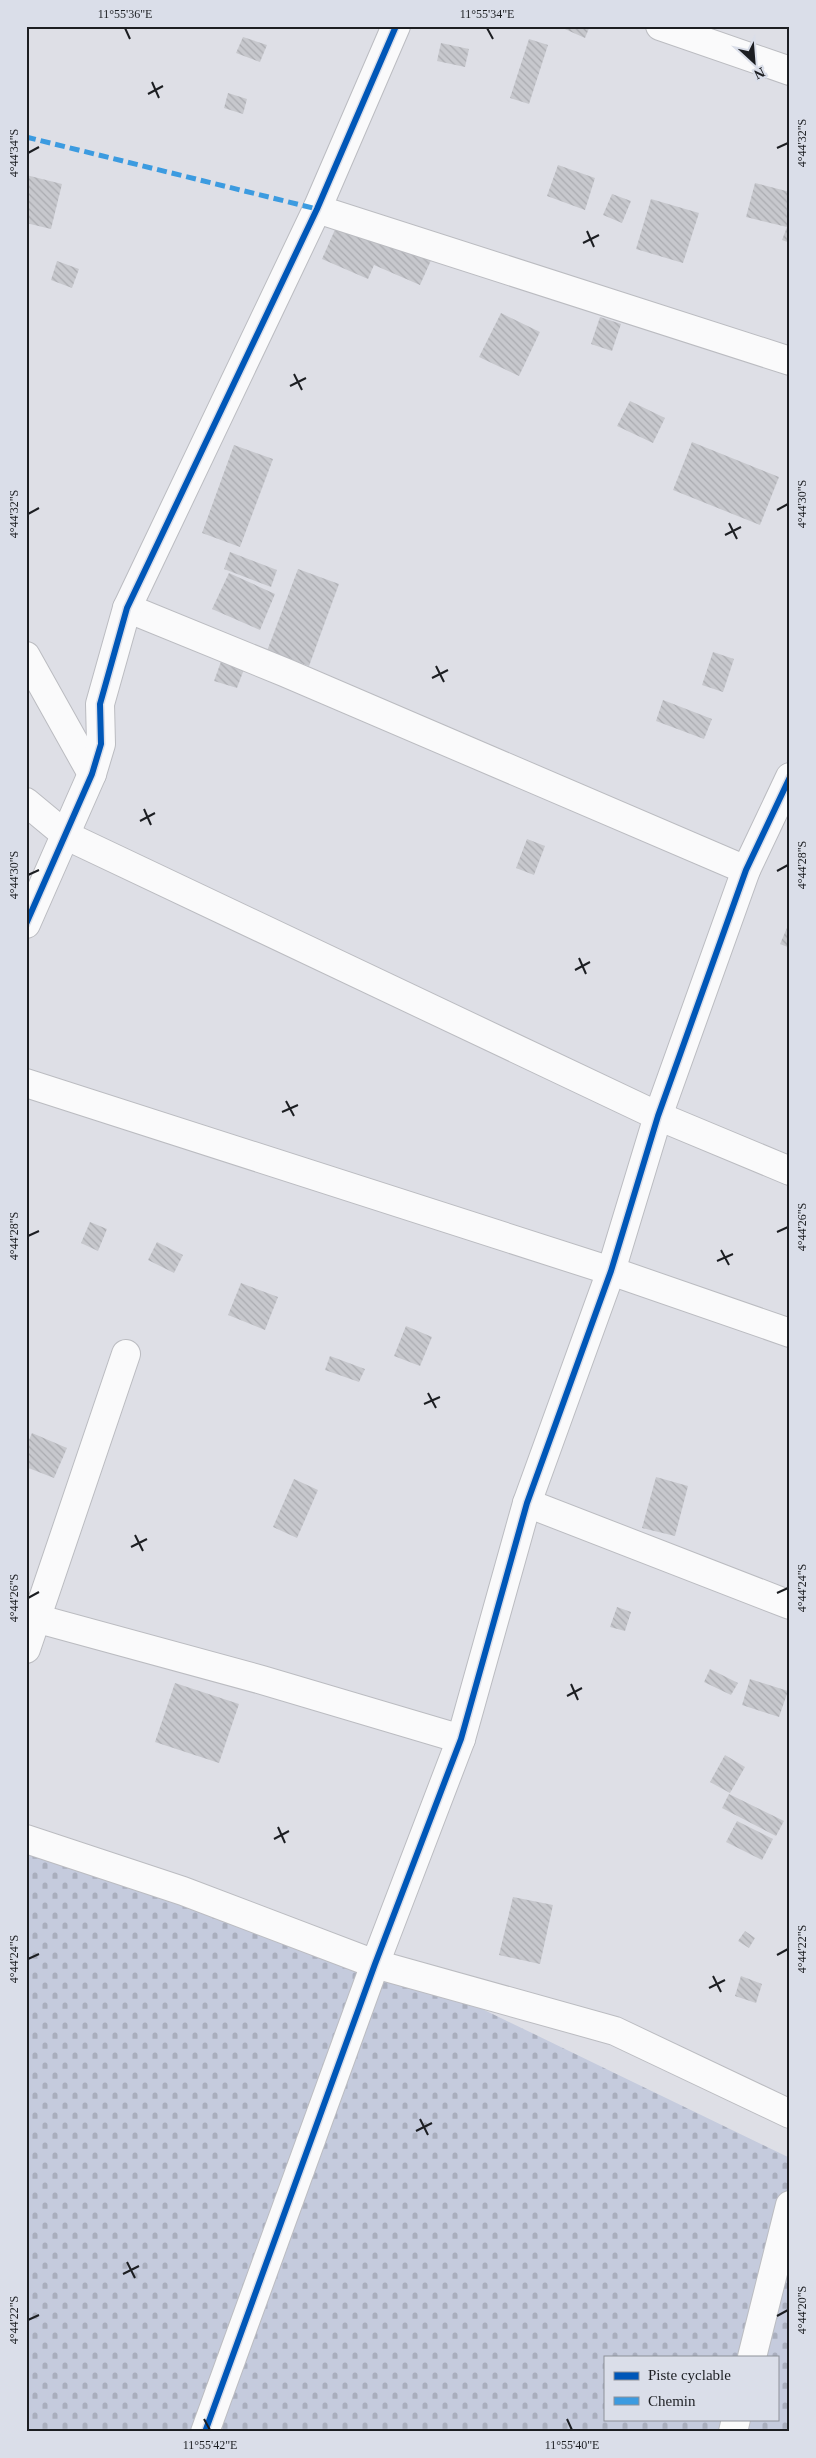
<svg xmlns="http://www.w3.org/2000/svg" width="816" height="2458" font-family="'Times New Roman',serif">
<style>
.cemetery{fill:url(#cemetery-stones);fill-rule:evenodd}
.building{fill:url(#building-back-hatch)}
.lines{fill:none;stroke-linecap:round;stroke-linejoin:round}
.minor-casing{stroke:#bbbcc1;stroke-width:30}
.minor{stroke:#fafafb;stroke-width:28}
.quiet{stroke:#3c9be0;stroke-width:5;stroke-dasharray:10 5;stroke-linecap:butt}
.cycleway-casing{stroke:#dadee9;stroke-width:9}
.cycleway{stroke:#0057b8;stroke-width:6}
.ticks{fill:none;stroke:#1c1e22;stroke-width:2}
.neatline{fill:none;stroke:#1c1e22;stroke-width:2}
.ticks-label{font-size:12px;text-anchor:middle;fill:#1c1e22}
</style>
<defs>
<pattern id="cemetery-stones" width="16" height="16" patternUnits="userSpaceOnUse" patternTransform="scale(1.25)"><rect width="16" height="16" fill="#c5cbdd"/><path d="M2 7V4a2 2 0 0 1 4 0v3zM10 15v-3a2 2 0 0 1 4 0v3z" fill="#a9aebd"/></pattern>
<pattern id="building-back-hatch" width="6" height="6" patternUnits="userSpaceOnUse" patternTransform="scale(1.25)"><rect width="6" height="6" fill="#c7c8cd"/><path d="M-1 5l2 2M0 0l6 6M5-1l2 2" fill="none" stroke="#aaabb0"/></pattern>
</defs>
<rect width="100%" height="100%" fill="#dedfe6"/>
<path class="cemetery" d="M26 1836 406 1972 790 2158V2432H26ZM605 2357H777V2419H605Z"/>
<g class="building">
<polygon points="558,26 590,26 585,38"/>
<polygon points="243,37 267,45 260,62 236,53"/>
<polygon points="529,39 548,45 529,104 510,98"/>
<polygon points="441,43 469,49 465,67 437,61"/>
<polygon points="228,93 247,99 243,114 224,108"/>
<polygon points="558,165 595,178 585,210 547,196"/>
<polygon points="26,175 62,184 51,229 26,223"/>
<polygon points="755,183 790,192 790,243 782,240 787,227 746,217"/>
<polygon points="612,194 631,201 622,223 603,215"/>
<polygon points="651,199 699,213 683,263 636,249"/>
<polygon points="341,216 433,256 420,285 374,265 368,279 322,259"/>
<polygon points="57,261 79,269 72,288 51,280"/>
<polygon points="501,313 540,332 519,376 479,357"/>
<polygon points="600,317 621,324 612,351 591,344"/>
<polygon points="630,401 665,418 653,443 617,426"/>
<polygon points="692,442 779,477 760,525 673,490"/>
<polygon points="234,445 273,459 240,547 202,533"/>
<polygon points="230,552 277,570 271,587 224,569"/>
<polygon points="298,569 339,584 309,666 267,651"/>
<polygon points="229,573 275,594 260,630 212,609"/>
<polygon points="713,652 734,659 723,692 702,685"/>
<polygon points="223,656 246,664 237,688 214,681"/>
<polygon points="663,700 712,719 704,739 656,721"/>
<polygon points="527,839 545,846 534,875 516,868"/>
<polygon points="790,921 790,948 780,944"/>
<polygon points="90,1222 107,1229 98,1251 81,1243"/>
<polygon points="157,1242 183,1255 174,1273 148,1260"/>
<polygon points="241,1283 278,1297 265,1330 228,1315"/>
<polygon points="406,1326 432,1337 420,1366 394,1356"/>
<polygon points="330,1356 365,1369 359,1382 325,1370"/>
<polygon points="32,1433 67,1448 54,1478 26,1467 26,1447"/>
<polygon points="656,1477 688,1486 675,1536 642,1528"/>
<polygon points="294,1479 318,1490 297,1538 273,1527"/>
<polygon points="617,1607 631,1612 625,1631 610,1627"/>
<polygon points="710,1669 738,1683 731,1695 704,1682"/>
<polygon points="750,1679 788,1691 779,1717 742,1705"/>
<polygon points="175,1683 239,1704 219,1763 155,1742"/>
<polygon points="725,1755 745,1767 730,1793 710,1782"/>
<polygon points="729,1794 784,1821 776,1836 722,1808"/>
<polygon points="737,1821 773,1839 762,1860 726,1842"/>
<polygon points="513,1897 553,1905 540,1964 499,1955"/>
<polygon points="745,1931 755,1938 749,1948 738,1941"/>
<polygon points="741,1976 762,1984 756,2003 735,1996"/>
</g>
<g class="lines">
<g class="minor-casing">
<g id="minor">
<polyline points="660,26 790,71"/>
<polyline points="317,209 790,361"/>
<polyline points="127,608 284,672 746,870"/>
<polyline points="26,656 92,774"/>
<polyline points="26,802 67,836 658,1116 790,1171"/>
<polyline points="26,924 92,774 101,744 100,704 127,608 317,209 396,26"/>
<polyline points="26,1083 611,1271 790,1333"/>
<polyline points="527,1503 790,1605"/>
<polyline points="35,1618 262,1680 461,1739"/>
<polyline points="26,1649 126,1354"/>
<polyline points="26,1839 183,1891 375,1964 615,2031 790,2114"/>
<polyline points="752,2357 790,2205"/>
<polyline points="205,2432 375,1964 461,1739 527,1503 611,1271 658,1116 746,870 790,777"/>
<polyline points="733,2432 736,2419"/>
</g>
</g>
<use href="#minor" class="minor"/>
<polyline class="quiet" points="26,137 317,209"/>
<g class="cycleway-casing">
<g id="cycleway">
<polyline points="26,924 92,774 101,744 100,704 127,608 317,209 396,26"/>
<polyline points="205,2432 375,1964 461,1739 527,1503 611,1271 658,1116 746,870 790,777"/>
</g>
</g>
<use href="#cycleway" class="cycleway"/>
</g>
<path class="ticks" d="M125 28 130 39M487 28 493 39M152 82 159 98M148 94 163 86M777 148 788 143M28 153 39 147M587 231 594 247M583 243 599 235M294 374 302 390M290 386 306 378M777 510 788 504M28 514 39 508M729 523 737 539M725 535 741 527M436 666 444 682M432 678 448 670M144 809 151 825M140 821 155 813M777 871 788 865M28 875 39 870M579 958 586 974M575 970 590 962M286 1101 294 1116M282 1112 298 1105M777 1232 788 1227M28 1236 39 1231M721 1250 729 1265M717 1261 733 1254M428 1393 436 1408M424 1404 440 1397M135 1535 143 1551M131 1547 147 1539M777 1593 788 1588M28 1598 39 1592M571 1684 578 1700M567 1696 582 1688M278 1827 285 1843M274 1839 289 1831M777 1955 788 1949M28 1959 39 1954M713 1976 721 1992M709 1988 725 1980M420 2119 428 2135M416 2131 432 2123M127 2262 135 2278M123 2274 139 2266M777 2316 788 2310M28 2320 39 2315M204 2419 210 2430M567 2419 572 2430"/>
<rect width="816" height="2458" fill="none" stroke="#dadee9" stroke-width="55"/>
<rect x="604" y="2356" width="175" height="65" fill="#dadee9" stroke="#8e9199"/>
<rect x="614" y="2372" width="25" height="8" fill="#0057b8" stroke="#8e9199"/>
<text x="648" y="2380" font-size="15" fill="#1c1e22">Piste cyclable</text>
<rect x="614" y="2397" width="25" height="8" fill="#3c9be0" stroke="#8e9199"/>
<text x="648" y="2406" font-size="15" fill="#1c1e22">Chemin</text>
<g transform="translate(754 62) rotate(154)" stroke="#dadee9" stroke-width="4" paint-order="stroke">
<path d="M0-4L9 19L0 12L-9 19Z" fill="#1c1e22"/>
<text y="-8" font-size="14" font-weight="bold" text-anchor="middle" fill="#1c1e22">N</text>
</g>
<rect x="28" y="28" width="760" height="2402" class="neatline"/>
<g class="ticks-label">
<text x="125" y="18">11°55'36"E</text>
<text x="487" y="18">11°55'34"E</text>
<text transform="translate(802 143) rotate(-90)" y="4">4°44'32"S</text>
<text transform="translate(14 153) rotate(-90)" y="4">4°44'34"S</text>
<text transform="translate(802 504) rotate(-90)" y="4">4°44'30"S</text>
<text transform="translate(14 514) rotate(-90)" y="4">4°44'32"S</text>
<text transform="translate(802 865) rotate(-90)" y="4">4°44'28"S</text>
<text transform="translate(14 875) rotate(-90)" y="4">4°44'30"S</text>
<text transform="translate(802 1227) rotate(-90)" y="4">4°44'26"S</text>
<text transform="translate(14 1236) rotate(-90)" y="4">4°44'28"S</text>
<text transform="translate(802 1588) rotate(-90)" y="4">4°44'24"S</text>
<text transform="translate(14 1598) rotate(-90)" y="4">4°44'26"S</text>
<text transform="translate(802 1949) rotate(-90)" y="4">4°44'22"S</text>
<text transform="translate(14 1959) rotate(-90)" y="4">4°44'24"S</text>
<text transform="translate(802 2310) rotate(-90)" y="4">4°44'20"S</text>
<text transform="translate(14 2320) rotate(-90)" y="4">4°44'22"S</text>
<text x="210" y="2449">11°55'42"E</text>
<text x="572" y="2449">11°55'40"E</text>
</g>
</svg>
